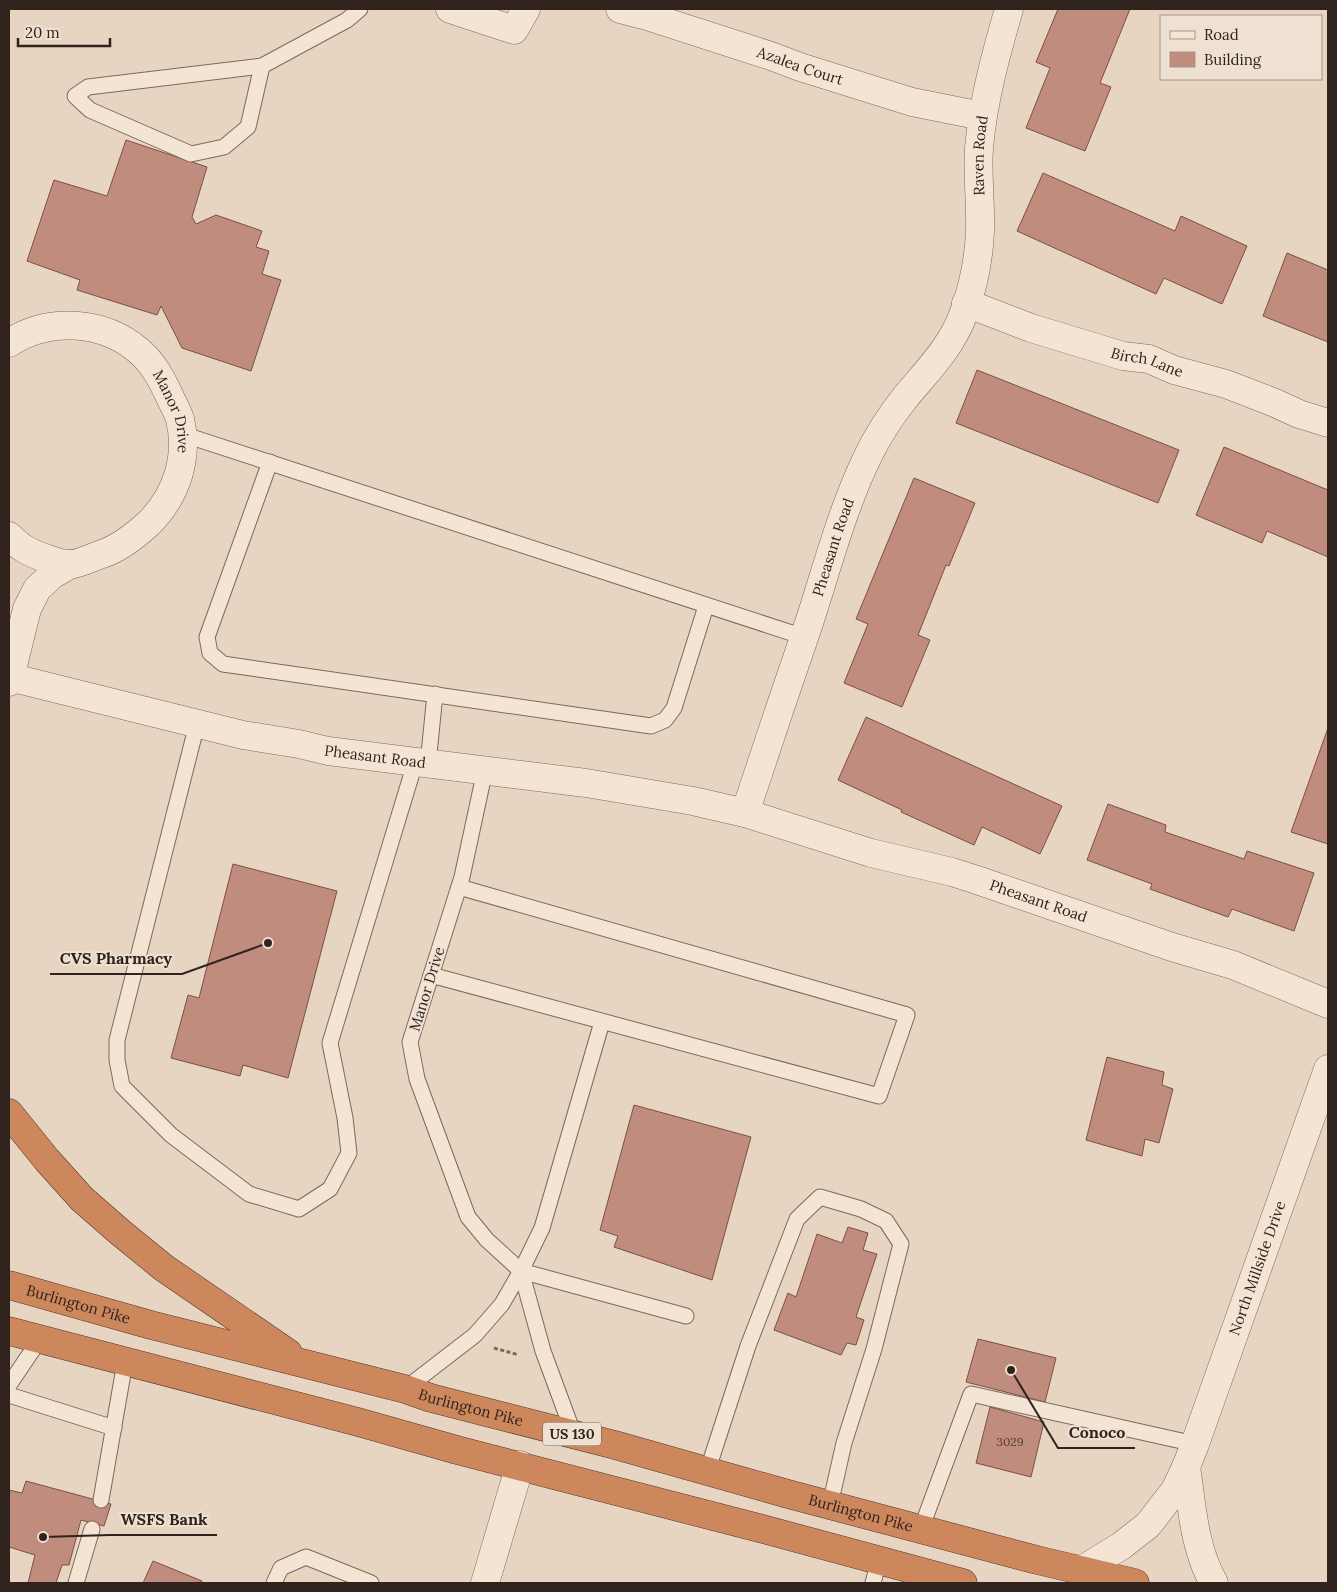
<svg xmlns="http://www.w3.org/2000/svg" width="1337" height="1592" font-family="Lora,serif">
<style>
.building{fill:#c08c7d;stroke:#7a5045}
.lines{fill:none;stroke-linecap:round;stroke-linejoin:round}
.lane-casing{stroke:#7e685c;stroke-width:17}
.street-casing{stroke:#7e685c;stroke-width:29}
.highway-casing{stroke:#4d3830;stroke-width:29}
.path{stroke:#7e685c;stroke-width:3;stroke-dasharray:4 2.5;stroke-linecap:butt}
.lane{stroke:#f3e4d4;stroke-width:15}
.street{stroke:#f3e4d4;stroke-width:28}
.highway{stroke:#cc875d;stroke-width:28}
.labels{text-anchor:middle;stroke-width:4;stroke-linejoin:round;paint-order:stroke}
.number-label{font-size:12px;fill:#543d36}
.shield{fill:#efe1d1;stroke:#695c54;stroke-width:1}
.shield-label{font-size:14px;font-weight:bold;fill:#30231e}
.street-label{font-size:15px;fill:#30231e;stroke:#efe1d1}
.leader{fill:none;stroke:#30231e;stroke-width:2}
.callout-dot{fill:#30231e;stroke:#efe1d1;stroke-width:2}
.callout-label{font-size:16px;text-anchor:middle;font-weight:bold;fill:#30231e;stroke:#efe1d1;stroke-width:4;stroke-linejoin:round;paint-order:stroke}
</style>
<rect width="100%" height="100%" fill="#e7d5c2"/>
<g class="building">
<polygon points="1058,9 1130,9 1100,83 1111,87 1085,151 1026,128 1050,68 1036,62"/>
<polygon points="126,140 207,167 192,217 196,224 216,215 262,231 256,247 269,251 262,274 281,280 251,371 182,348 161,306 157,315 77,290 80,280 27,261 54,180 107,196"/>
<polygon points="1043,173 1175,231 1181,216 1247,246 1222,304 1164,278 1156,294 1017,231"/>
<polygon points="1287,253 1328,270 1328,342 1263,316"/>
<polygon points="977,370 1179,450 1158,503 956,423"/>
<polygon points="1224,447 1328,490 1328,557 1267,531 1262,543 1196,515"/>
<polygon points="914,478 975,503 949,566 946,565 918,635 930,640 902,707 844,683 868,624 856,619"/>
<polygon points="866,717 1062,806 1040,854 982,827 974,845 901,812 902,810 838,780"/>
<polygon points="1328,728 1328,844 1291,832"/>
<polygon points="1108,804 1166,825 1165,832 1244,859 1247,851 1314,873 1294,931 1232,909 1228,917 1150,889 1152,884 1087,860"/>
<polygon points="233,864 337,891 288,1078 243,1065 240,1076 171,1058 188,995 199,998"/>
<polygon points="1107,1057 1164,1072 1162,1085 1173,1089 1159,1143 1145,1139 1142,1156 1086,1140"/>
<polygon points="634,1105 751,1137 712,1280 614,1247 618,1236 600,1230"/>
<polygon points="848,1227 868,1233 863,1250 877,1254 856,1317 864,1320 856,1345 847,1343 841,1355 774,1330 788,1293 796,1297 817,1234 842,1243"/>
<polygon points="978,1339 1056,1358 1045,1402 966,1382"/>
<polygon points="990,1407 1044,1422 1031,1477 976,1463"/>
<polygon points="26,1481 111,1504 104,1526 81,1520 69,1565 62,1565 56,1583 28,1583 35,1555 9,1547 9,1490 22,1493"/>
<polygon points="153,1561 202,1581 202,1583 143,1583"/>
</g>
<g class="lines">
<g class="lane-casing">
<g id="lane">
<polyline points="262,66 248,127 224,147 191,154 90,110 75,96 88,87 262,66 347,20 360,9"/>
<polyline points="182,434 804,637"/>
<polyline points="270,462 207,637 210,653 223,664 651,726 665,720 674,708 706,606"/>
<polyline points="197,724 117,1040 117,1060 122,1086 171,1135 249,1194 299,1209 330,1189 349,1153 345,1118 330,1043 415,763"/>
<polyline points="428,764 435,694"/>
<polyline points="485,770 462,877 410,1042 417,1079 468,1217 487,1240 521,1271 686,1316"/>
<polyline points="431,975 879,1096 907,1015 459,887"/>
<polyline points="521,1271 542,1228 602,1022"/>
<polyline points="9,1385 40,1339"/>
<polyline points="405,1389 475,1335 502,1304 521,1271 543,1351 574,1435"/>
<polyline points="9,1395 114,1428"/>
<polyline points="707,1472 748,1346 797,1219 820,1197 861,1209 886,1221 901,1244 874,1349 844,1443 830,1505"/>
<polyline points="101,1500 125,1362"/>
<polyline points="921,1529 971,1394 1195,1444"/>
<polyline points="76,1583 92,1529"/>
<polyline points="274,1583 281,1568 306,1557 371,1583"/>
<polyline points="873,1583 879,1560"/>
</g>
</g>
<g class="street-casing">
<g id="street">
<polyline points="450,9 514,30 526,9"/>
<path id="s1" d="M620 9 647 16 771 56 800 67 912 102 982 116"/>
<path id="s2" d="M966 303 1031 328 1123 356 1149 359 1174 370 1226 384 1275 403 1299 414 1328 423"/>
<path id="s3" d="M9 343C48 317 103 320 139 351 153 363 161 378 169 395 172 402 177 410 180 419 189 457 177 495 149 523 135 536 120 548 102 554 93 557 83 562 73 564 63 566 32 554 23 548 18 545 13 540 9 536"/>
<path id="s4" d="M9 677 243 735 299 744 328 751 586 783 693 801 745 813 871 853 952 872 974 879 1172 947 1233 965 1328 1004"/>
<polyline points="9,682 27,609 37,589 52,575 71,564"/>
<path id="s5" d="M745 813C765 752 786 690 807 629 826 572 841 512 867 458 877 437 889 418 904 399 925 373 951 348 963 315 973 288 979 259 980 230 981 203 977 175 979 148 983 101 996 54 1009 9"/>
<path d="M1186 1467C1192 1506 1194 1549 1214 1583"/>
<path id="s6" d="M1082 1570 1121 1546 1148 1525 1175 1490 1186 1467 1195 1444 1328 1069"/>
<polyline points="485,1583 520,1465"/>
</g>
</g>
<g class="highway-casing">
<g id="highway">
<polyline points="9,1113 47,1160 82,1199 121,1233 164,1268 288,1353"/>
<path id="s7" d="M9 1285 151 1325 405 1389 431 1398 615 1445 788 1494 1037 1560 1135 1583"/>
<polyline points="9,1331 358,1422 457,1450 759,1528 963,1583"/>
</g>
</g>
<polyline class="path" points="494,1348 519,1355"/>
<use href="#lane" class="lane"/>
<use href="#street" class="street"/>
<use href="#highway" class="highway"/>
</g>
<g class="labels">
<g class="number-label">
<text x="1010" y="1446">3029</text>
</g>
<rect class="shield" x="543" y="1422.5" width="58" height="23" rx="4"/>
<g class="shield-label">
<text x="572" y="1439">US 130</text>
</g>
<g class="street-label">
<text dy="5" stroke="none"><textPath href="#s1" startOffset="189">Azalea Court</textPath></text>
<text dy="5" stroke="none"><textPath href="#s5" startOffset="710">Raven Road</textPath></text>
<text dy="5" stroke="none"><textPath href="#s2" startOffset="191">Birch Lane</textPath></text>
<text dy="5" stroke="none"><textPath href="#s3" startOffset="210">Manor Drive</textPath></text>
<text dy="5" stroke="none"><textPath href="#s5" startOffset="280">Pheasant Road</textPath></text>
<text dy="5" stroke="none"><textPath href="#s4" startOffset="375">Pheasant Road</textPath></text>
<text dy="5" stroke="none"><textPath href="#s4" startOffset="1056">Pheasant Road</textPath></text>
<text transform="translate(427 989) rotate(-73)" y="5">Manor Drive</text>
<text dy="5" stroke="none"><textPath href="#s6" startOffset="361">North Millside Drive</textPath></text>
<text dy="5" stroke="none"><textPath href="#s7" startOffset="72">Burlington Pike</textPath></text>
<text dy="5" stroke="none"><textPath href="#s7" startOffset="478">Burlington Pike</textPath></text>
<text dy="5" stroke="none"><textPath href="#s7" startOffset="882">Burlington Pike</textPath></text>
</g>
</g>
<path class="leader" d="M268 943L182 974H50M1011 1370L1058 1448H1135M43 1537L110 1535H217"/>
<g class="callout-dot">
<circle cx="268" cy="943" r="5"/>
<circle cx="1011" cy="1370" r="5"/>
<circle cx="43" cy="1537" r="5"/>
</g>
<g class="callout-label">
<text x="116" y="964">CVS Pharmacy</text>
<text x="1097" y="1438">Conoco</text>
<text x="164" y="1525">WSFS Bank</text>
</g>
<rect width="1337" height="1592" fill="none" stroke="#30231e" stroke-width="20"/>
<rect x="1160" y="15" width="162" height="65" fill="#efe1d1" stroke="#a39589"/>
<rect x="1170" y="31" width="25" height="8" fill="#f3e4d4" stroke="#a39589"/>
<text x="1204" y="40" font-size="15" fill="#30231e">Road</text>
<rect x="1170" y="52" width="25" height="15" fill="#c08c7d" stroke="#a39589"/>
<text x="1204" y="65" font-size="15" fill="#30231e">Building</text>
<path d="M18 38v8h92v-8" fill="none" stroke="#30231e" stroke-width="2.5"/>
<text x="25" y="38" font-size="15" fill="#30231e" stroke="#efe1d1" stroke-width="4" paint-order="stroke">20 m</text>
</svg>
